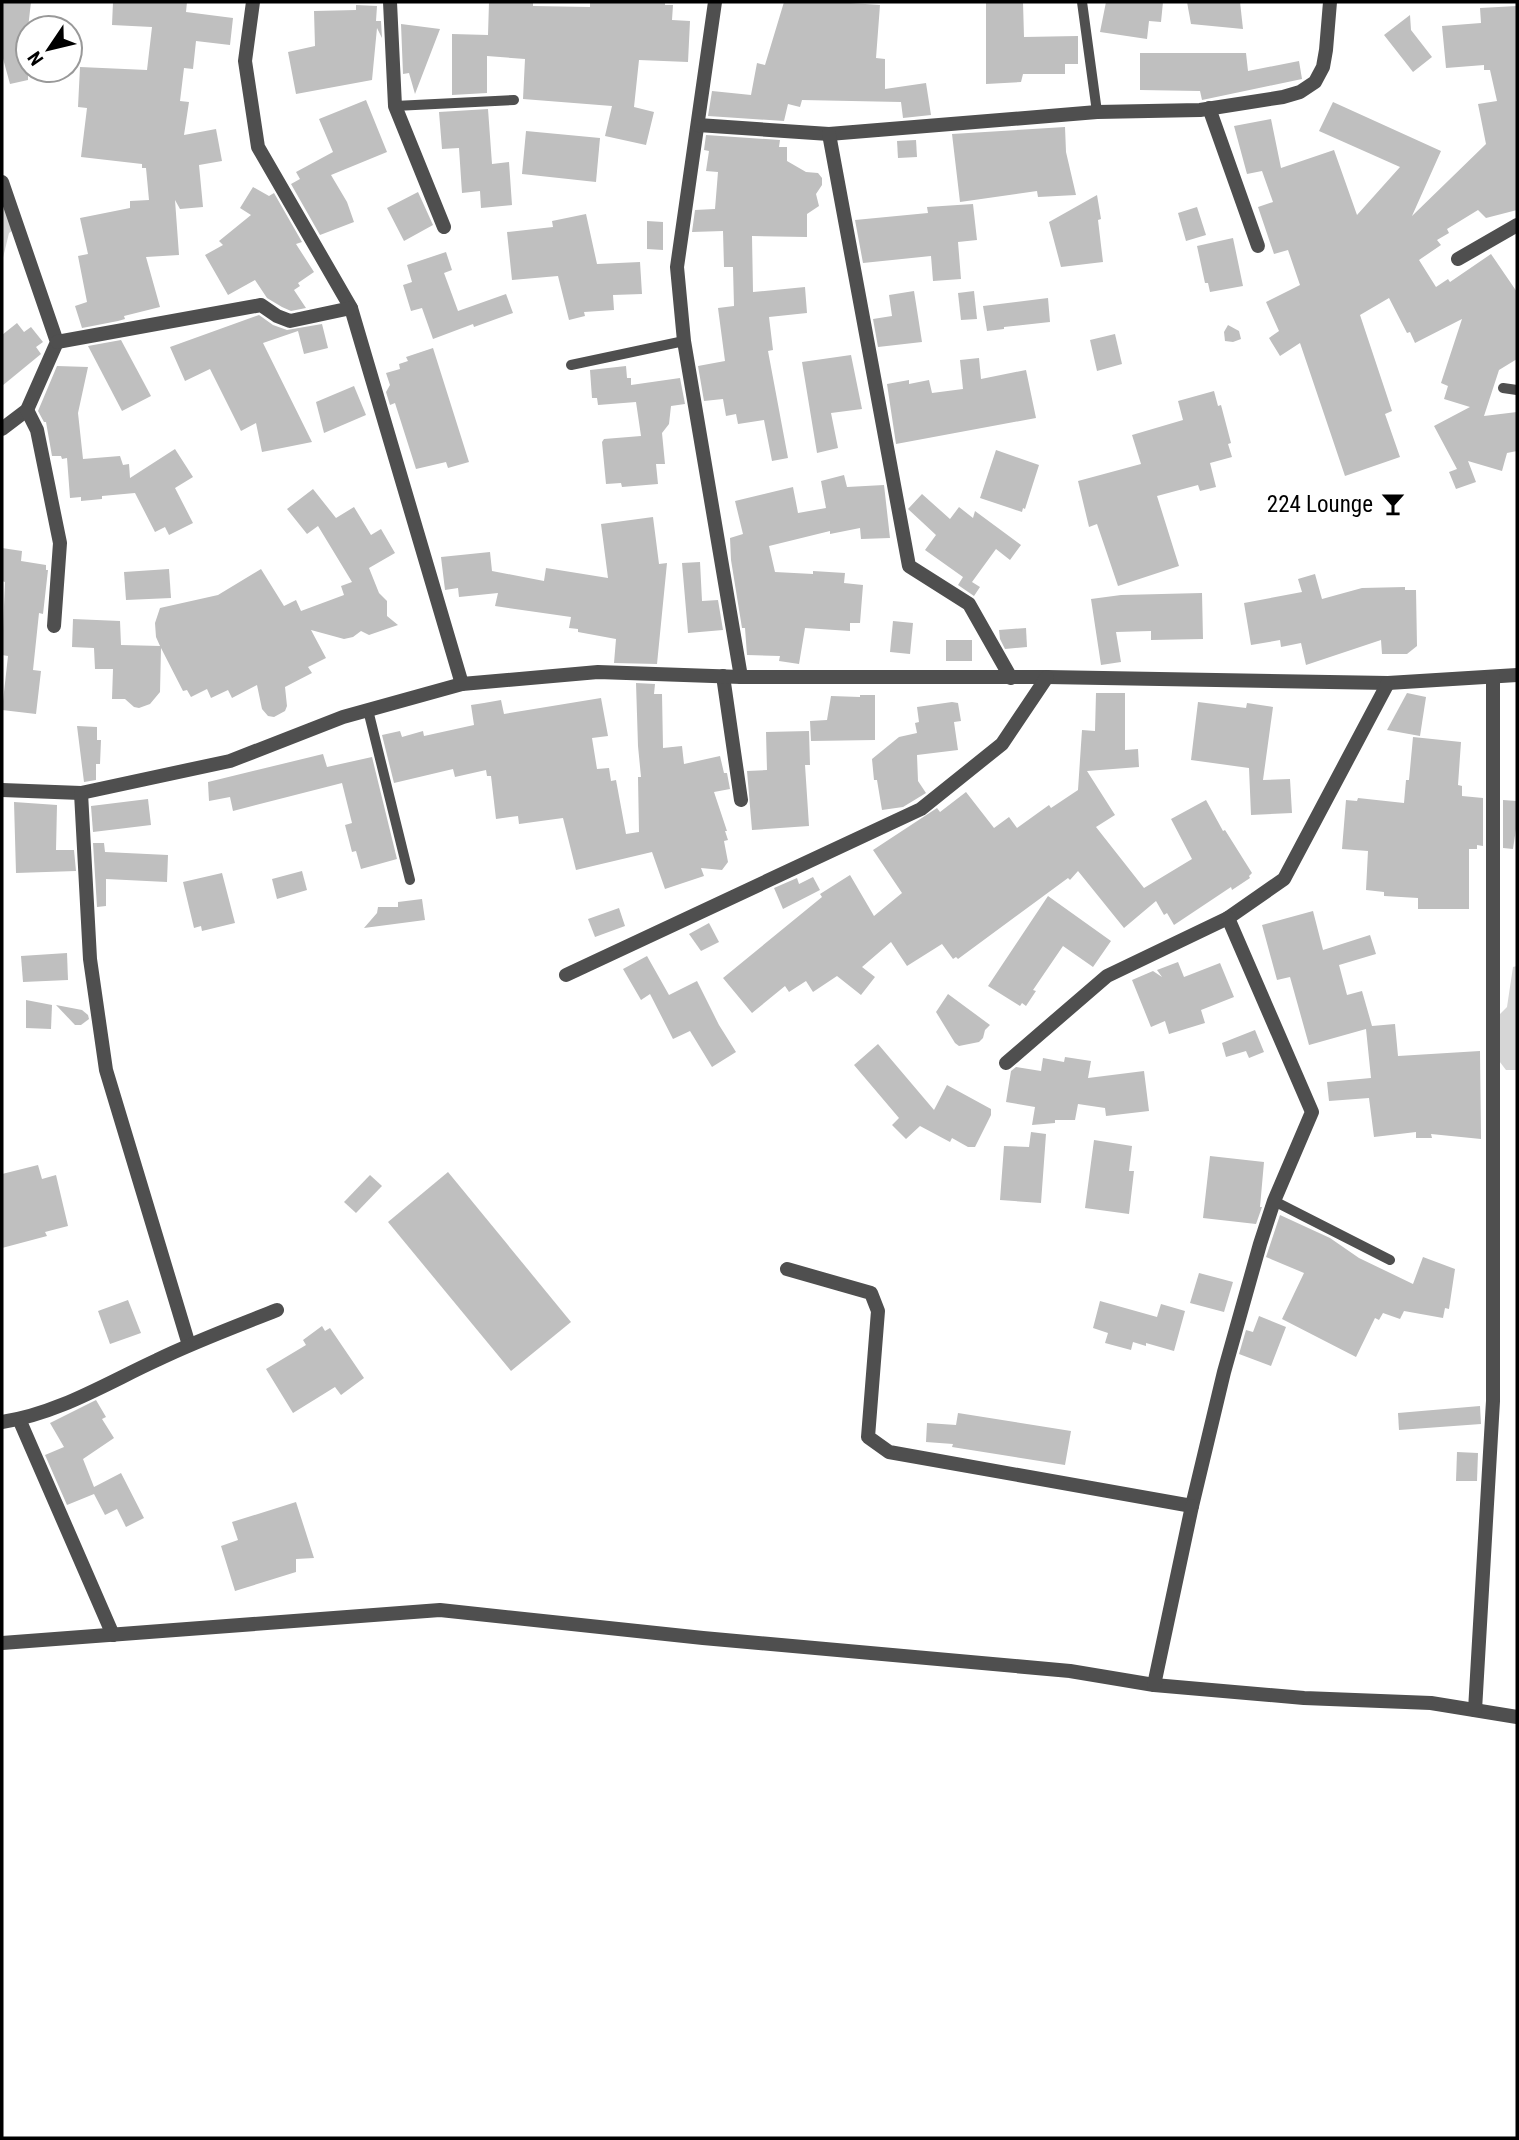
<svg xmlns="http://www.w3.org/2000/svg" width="1519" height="2140" font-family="'Roboto Condensed',sans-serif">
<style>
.green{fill:#d6d6d6}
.building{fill:#bfbfbf}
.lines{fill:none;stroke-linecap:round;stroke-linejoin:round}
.service{stroke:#4f4f4f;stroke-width:10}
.minor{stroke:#4f4f4f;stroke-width:14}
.labels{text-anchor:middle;stroke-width:5;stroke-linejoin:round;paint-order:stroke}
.poi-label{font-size:23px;fill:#000;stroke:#fff;text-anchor:end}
</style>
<rect width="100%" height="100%" fill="#fff"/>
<g class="green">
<polygon points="2,202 22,224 9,233 2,262"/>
<polygon points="1517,966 1517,1070 1506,1070 1487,1045 1488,1026 1507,1007 1513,967"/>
</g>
<g class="building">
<polygon points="2,2 31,2 28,28 28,80 10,84 2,55"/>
<polygon points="113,2 187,2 186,12 233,18 230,45 196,41 193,69 184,68 180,101 189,102 184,135 216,129 222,161 199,165 203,207 180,209 175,200 179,255 146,257 160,307 124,316 125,319 118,321 82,328 75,306 87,302 78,256 88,254 80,218 130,208 130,201 149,200 146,168 142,168 142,164 81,157 87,108 78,107 80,67 147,70 152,27 112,25"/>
<polygon points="489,2 533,2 533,6 590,7 590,2 665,2 665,5 673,5 672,20 690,21 688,62 639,60 634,107 654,112 646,145 605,136 612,106 523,99 525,59 487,56 487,93 452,95 452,34 488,35"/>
<polygon points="784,2 836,2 880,5 876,58 885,59 885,89 926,83 931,115 903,118 901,102 802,100 800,107 788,104 784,121 708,116 712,91 751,95 757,63 765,65"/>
<polygon points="986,2 1023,2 1024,37 1078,36 1078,64 1065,64 1065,74 1023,74 1021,82 986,84"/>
<polygon points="1106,2 1163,2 1161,22 1149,21 1147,39 1100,32"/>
<polygon points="1187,2 1240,2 1243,29 1191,24"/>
<polygon points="356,5 377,6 376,21 381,21 382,38 377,28 372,80 296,94 288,52 315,46 314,11 356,10"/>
<polygon points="1517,6 1517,210 1486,218 1478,210 1447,229 1449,233 1437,240 1441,245 1419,260 1436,287 1448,279 1450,282 1491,254 1517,292 1517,359 1499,370 1484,416 1517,412 1517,451 1507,453 1502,471 1468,461 1476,482 1456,489 1449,472 1457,469 1434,426 1470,407 1444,399 1448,386 1441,383 1462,319 1415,343 1410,332 1407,333 1389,298 1360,315 1392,411 1385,414 1400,457 1345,476 1300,343 1280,356 1269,338 1279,331 1266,302 1300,285 1288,250 1274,254 1258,207 1273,202 1262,171 1247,174 1234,126 1271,119 1281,168 1334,150 1357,215 1400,167 1319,131 1333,102 1441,151 1412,216 1486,144 1478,104 1497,101 1490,70 1484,70 1484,65 1446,68 1442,26 1481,23 1480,8"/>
<polygon points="1410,15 1411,30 1432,57 1413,72 1384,35"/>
<polygon points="401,24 440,29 415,94 409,73 403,74"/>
<polygon points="1140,53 1246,53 1248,71 1299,61 1302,79 1202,100 1200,91 1140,90"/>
<polygon points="366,100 387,152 331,175 347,202 354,222 320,235 291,184 300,179 296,172 333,152 319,119"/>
<polygon points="488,109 492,164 509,162 512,205 481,208 480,191 462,193 459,148 442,149 439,112"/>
<polygon points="1065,127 1066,152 1076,195 1038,197 1037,191 960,202 952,134"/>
<polygon points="526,131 600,138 596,182 522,174"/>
<polygon points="706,135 780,140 779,147 787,147 787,161 806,172 818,173 822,178 822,185 816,194 819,206 807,214 807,237 752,236 753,292 805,287 807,313 769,317 773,350 768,351 788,458 772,461 764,420 738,424 736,414 726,416 723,399 704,401 698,366 725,361 718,308 734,306 733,267 724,267 723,231 692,232 695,210 715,209 718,172 706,171 709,151 704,150"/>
<polygon points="916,140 917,157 898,158 897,141"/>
<polygon points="253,187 269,196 274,193 302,242 296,244 314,272 298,283 300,286 294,290 306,308 291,311 282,307 267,298 255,280 228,295 205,255 223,245 219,241 251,215 240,208"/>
<polygon points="418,192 433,225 404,241 387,208"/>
<polygon points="1097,195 1101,219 1098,220 1103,262 1061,267 1049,222"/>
<polygon points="973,204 977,240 958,242 961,279 933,281 931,256 863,263 855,220 928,213 927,207"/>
<polygon points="1197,207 1206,235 1186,241 1178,213"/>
<polygon points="586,214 597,264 640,262 642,294 613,295 614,310 584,312 585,316 569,320 558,276 512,280 507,232 553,227 552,221"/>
<polygon points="647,221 663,222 663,250 647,249"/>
<polygon points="1233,238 1243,286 1210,292 1208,283 1205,283 1197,246"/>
<polygon points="446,252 452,270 444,273 458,311 506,294 513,313 474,327 473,324 433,339 422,308 411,311 403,285 412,282 407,265"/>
<polygon points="914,291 922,342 878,347 873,319 892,316 889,295"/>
<polygon points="974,291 977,319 961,320 958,293"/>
<polygon points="1048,298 1050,322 1004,327 1004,329 987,331 983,306"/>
<polygon points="259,315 273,325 287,330 322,324 328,348 304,354 298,331 263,343 312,442 262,452 256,423 241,431 210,369 185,381 170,347"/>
<polygon points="17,323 24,332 31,327 43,342 36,347 41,354 2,386 2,335"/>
<polygon points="1228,325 1239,331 1241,339 1233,342 1225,341 1224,332"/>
<polygon points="1115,334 1122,364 1097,371 1090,340"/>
<polygon points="121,340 151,396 122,411 88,346"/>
<polygon points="433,348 469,462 448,468 446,462 416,469 395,403 390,405 386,392 390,385 386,373 400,369 399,364 408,361 406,357"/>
<polygon points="851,355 862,409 831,413 838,448 817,453 802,362"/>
<polygon points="979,358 981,379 1026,370 1036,418 896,444 887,384 909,380 909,384 929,380 932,393 963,389 960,360"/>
<polygon points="57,366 88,367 78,413 83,459 120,456 123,465 129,464 130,478 175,449 193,477 175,488 193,523 169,535 165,527 155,532 135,493 102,496 102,499 81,501 81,497 70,498 67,458 62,459 61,456 52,456 46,422 44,422 38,411"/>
<polygon points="626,366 627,378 631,378 631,385 680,378 685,404 671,406 669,424 662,433 665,464 656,464 658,484 622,487 621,483 606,484 602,442 604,439 641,436 636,402 598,405 597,398 592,398 590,370"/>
<polygon points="354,386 366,415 324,433 316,402"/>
<polygon points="1214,391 1218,406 1221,405 1231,443 1228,444 1232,457 1210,463 1216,487 1200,491 1198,485 1157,496 1179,566 1118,586 1097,524 1089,527 1078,481 1141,464 1132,435 1183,420 1178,401"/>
<polygon points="996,450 1039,465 1025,509 1023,508 1022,512 980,498"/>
<polygon points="844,475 847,487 884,485 890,538 861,539 860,528 830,534 830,531 769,546 775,572 813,574 813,571 845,573 844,583 863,585 860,623 850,623 850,631 805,628 799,664 779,661 780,656 747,655 745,628 742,628 731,560 730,538 743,534 735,501 793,487 798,513 826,508 821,481"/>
<polygon points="313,489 336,518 354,507 371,535 381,529 395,553 369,568 379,593 387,601 387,616 398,625 369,635 361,631 353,637 344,639 311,630 326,658 308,667 312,673 285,687 287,706 285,711 274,717 268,716 262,709 257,685 232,698 228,690 211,698 207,689 191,697 187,690 183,691 161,648 160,692 150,704 139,708 134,707 125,699 112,699 113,669 95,669 94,648 72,647 73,619 120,621 121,645 160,646 156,637 155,623 160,608 218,595 261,569 284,606 296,600 301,611 344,595 341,586 352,582 318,526 307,534 287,509"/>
<polygon points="922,494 950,519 959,507 973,518 975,511 1021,545 1010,560 996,549 972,582 980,587 974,596 958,585 963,577 925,550 936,535 908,509"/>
<polygon points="653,517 659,564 667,563 657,664 614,663 616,639 578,632 578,629 569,628 571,617 495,606 498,593 459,597 458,588 445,590 441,557 490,552 492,571 544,581 546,568 608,578 601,524"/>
<polygon points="2,548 22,551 21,561 46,565 46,570 48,570 43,614 39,613 33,670 41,671 36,714 2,710 8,656 2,655 5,582 2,581"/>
<polygon points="700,562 702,601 718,600 723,630 688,633 682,563"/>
<polygon points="169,569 171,598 126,600 124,572"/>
<polygon points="1315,574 1322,599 1362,588 1405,587 1405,590 1416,590 1417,646 1407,654 1382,654 1381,640 1306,665 1301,643 1281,647 1280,640 1251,645 1244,603 1302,592 1298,579"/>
<polygon points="1202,593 1203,639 1151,640 1151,631 1116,632 1121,662 1101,665 1091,599 1121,595"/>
<polygon points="893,621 913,623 910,654 890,652"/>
<polygon points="1026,628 1027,647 1005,649 1000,639 999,630"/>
<rect x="946" y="640" width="26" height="21"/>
<polygon points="636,683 655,684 654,694 662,694 663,748 682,746 684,764 720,756 724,773 727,773 730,789 714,792 727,831 725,831 728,840 724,841 728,862 722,870 701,868 704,876 665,889 652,852 576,870 563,818 519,824 518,816 496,819 491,776 487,776 486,770 455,777 453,769 394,783 382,735 400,731 402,737 423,731 424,736 474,725 471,705 484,703 501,700 504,714 601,698 608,736 592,738 597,769 609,768 611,781 616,780 626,834 639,832 638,777 641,777 638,746"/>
<polygon points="1096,693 1125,693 1125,750 1138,749 1139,767 1087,771 1115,815 1096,827 1144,888 1192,859 1171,819 1206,800 1223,831 1225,830 1252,873 1249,876 1250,878 1232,890 1231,887 1174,925 1167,913 1164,915 1156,901 1124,928 1078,871 1070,880 1068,878 958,959 956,957 953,959 942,944 907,966 891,942 862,967 875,977 861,995 837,976 813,992 806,981 789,992 785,986 752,1013 723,978 822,897 820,894 850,875 874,916 902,893 873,850 937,808 940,812 966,792 994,828 1009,817 1017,828 1049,805 1051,808 1078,790 1082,730 1095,731"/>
<polygon points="1407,693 1426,697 1420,736 1387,730"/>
<polygon points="860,695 875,695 875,740 811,741 810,721 827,720 831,696 860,697"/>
<polygon points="952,702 958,703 961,721 954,722 958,750 917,755 918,781 926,793 903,807 882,810 877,780 874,780 872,759 899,737 917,733 915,723 919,722 917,707"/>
<polygon points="1198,702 1246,708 1247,703 1273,707 1263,780 1290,779 1292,813 1251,815 1249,768 1191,760"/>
<polygon points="77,726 97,727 97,740 101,740 100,764 96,764 96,780 84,782"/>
<polygon points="809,731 810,765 805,765 809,826 752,830 747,771 767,770 766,732"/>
<polygon points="1413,737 1461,742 1458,785 1462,786 1462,796 1483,798 1483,846 1477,845 1477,849 1469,849 1469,909 1418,909 1418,898 1384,896 1384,892 1366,890 1368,851 1342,849 1346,800 1357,801 1358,798 1404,803 1406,780 1409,780"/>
<polygon points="323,754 327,767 372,757 397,859 361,869 356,851 352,852 345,825 352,823 342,783 233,811 230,797 209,801 208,782"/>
<polygon points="148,799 151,825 93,832 91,806"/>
<polygon points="1503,800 1517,801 1517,822 1513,849 1503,848"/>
<polygon points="14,802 57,805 56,850 74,850 76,871 16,873"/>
<polygon points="93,843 104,843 105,852 168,855 167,882 106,879 106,906 97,907"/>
<polygon points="302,871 307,890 277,899 272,879"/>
<polygon points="222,873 235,923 202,931 201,926 194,928 183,882"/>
<polygon points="813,877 820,890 783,909 774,888 797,878 799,884"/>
<polygon points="1048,896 1111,941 1093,967 1063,946 1033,990 1036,991 1026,1006 1022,1003 1020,1006 988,986"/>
<polygon points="422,899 425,920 364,928 377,913 378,907 398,907 398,902"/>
<polygon points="619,908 625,926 595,937 588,919"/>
<polygon points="1313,911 1323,950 1370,935 1376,954 1339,965 1347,995 1362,991 1372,1026 1395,1024 1398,1056 1480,1051 1481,1139 1431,1134 1432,1138 1416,1138 1416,1132 1374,1137 1369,1098 1329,1101 1327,1082 1371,1078 1366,1029 1309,1045 1290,977 1277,980 1262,925"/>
<polygon points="709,923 719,942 701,951 689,934"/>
<polygon points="67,953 68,980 23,982 21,956"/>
<polygon points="647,956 669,995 697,981 719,1025 736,1052 712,1067 690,1031 673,1039 650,994 641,1000 623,969"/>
<polygon points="1178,962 1184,977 1220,963 1234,997 1201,1010 1205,1023 1169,1034 1165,1021 1151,1027 1132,980 1153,971 1162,977 1157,970"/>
<polygon points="948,994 990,1025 985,1030 983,1038 979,1042 959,1046 955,1043 936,1012"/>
<polygon points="26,1000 52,1005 51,1029 26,1028"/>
<polygon points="56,1005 82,1010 88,1015 89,1019 81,1025 75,1025"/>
<polygon points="1255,1030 1264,1052 1249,1058 1246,1051 1226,1057 1222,1043"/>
<polygon points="878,1044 934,1110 947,1085 991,1109 991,1115 975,1147 968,1147 952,1138 950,1142 920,1126 906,1139 892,1125 899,1118 854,1065"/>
<polygon points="1065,1057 1091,1061 1088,1078 1144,1071 1149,1111 1106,1116 1105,1108 1078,1104 1075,1120 1055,1120 1055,1123 1032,1125 1035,1107 1006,1102 1011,1071 1016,1067 1041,1071 1043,1058 1064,1062"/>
<polygon points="1031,1132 1046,1134 1041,1203 1000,1200 1004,1146 1029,1147"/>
<polygon points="1094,1140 1132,1146 1129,1171 1134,1171 1129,1214 1085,1208"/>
<polygon points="1210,1156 1264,1162 1260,1207 1262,1207 1256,1224 1203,1218"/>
<polygon points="38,1165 42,1179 56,1175 68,1226 45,1232 47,1236 2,1248 2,1174"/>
<polygon points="448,1172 571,1322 511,1371 388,1222"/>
<polygon points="370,1175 382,1186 356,1213 344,1202"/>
<polygon points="1280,1215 1330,1238 1359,1258 1413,1284 1423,1257 1455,1269 1449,1309 1445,1308 1443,1318 1404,1311 1400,1319 1383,1313 1379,1320 1375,1318 1356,1357 1282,1319 1304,1273 1266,1257"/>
<polygon points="1199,1273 1233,1282 1224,1312 1190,1303"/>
<polygon points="128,1300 141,1333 110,1344 98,1311"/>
<polygon points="1100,1301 1157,1317 1161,1304 1185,1311 1174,1351 1146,1343 1146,1346 1133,1342 1131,1350 1105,1343 1108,1333 1093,1328"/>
<polygon points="1259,1316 1286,1327 1271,1366 1239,1354 1246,1330 1253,1332"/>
<polygon points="322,1326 325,1331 330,1328 364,1378 341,1395 335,1387 293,1413 266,1369 306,1345 303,1340"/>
<polygon points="96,1400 106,1417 102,1419 114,1438 83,1459 94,1487 121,1473 144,1518 126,1527 117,1509 105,1515 94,1494 67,1505 45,1455 64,1447 50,1423"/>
<polygon points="1480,1406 1481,1424 1399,1430 1398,1413"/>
<polygon points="958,1413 1071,1431 1065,1465 952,1447 953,1444 926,1442 927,1423 956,1425"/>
<polygon points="1457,1452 1478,1453 1477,1481 1456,1481"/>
<polygon points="296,1502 314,1558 296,1559 296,1572 235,1591 221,1546 238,1540 232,1522"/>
</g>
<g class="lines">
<g class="service">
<polyline points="1082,2 1097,112"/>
<polyline points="395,106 514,100"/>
<polyline points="571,365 684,341"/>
<polyline points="1503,388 1517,390"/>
<polyline points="368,710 410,880"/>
<polyline points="1274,1201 1390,1260"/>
</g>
<g class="minor">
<polyline points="253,2 245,61 258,147 351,308 462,684"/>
<polyline points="390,2 395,106 444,227"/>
<polyline points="715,2 677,267 684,341 741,677"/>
<polyline points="1209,108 1258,246"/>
<polyline points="698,125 829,134 1097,112 1200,110 1283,97 1300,92 1315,82 1323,67 1326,50 1330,2"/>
<polyline points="829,134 909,566 969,604 1011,678"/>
<polyline points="2,182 57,342 27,410 2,429"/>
<polyline points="1458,259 1517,225"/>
<polyline points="57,342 261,305 277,316 290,321 351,308"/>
<polyline points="27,410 37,430 60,543 54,626"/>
<polyline points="723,676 741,800"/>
<polyline points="2,790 81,793 230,761 343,717 462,684 598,672 741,677 1047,677 1388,683 1517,675"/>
<polyline points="81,793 90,959 106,1070 189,1345"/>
<polyline points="566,975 921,809 1002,744 1047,677"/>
<polyline points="1006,1063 1107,976 1228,918 1284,879 1388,683"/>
<polyline points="787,1269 871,1293 878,1311 868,1437 889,1452 1192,1506 1224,1372 1260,1244 1274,1201 1312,1112 1228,918"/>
<polyline points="19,1419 113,1635"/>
<path d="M2 1422C57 1414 107 1383 157 1360 196 1341 237 1326 277 1310"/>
<polyline points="2,1643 440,1610 703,1638 1070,1671 1154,1685 1304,1698 1431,1703 1517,1717"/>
<polyline points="1154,1685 1192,1506"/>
<polyline points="1475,1710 1493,1401 1493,677"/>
</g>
</g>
<defs>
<g id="bar-bare" transform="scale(1.89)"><path d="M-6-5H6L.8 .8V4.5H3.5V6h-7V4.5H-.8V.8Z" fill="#000" stroke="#fff" stroke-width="2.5" paint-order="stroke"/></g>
</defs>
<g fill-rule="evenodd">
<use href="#bar-bare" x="1393" y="504"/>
</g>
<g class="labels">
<g class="poi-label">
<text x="1373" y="512">224 Lounge</text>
</g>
</g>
<rect width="1519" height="2140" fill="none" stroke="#000000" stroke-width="7"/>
<g transform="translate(49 49) rotate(235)"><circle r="33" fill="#ffffff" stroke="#999999" stroke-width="2"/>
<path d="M0-5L12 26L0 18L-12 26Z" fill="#000000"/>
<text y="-10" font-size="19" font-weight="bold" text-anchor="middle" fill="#000000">N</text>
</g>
</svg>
